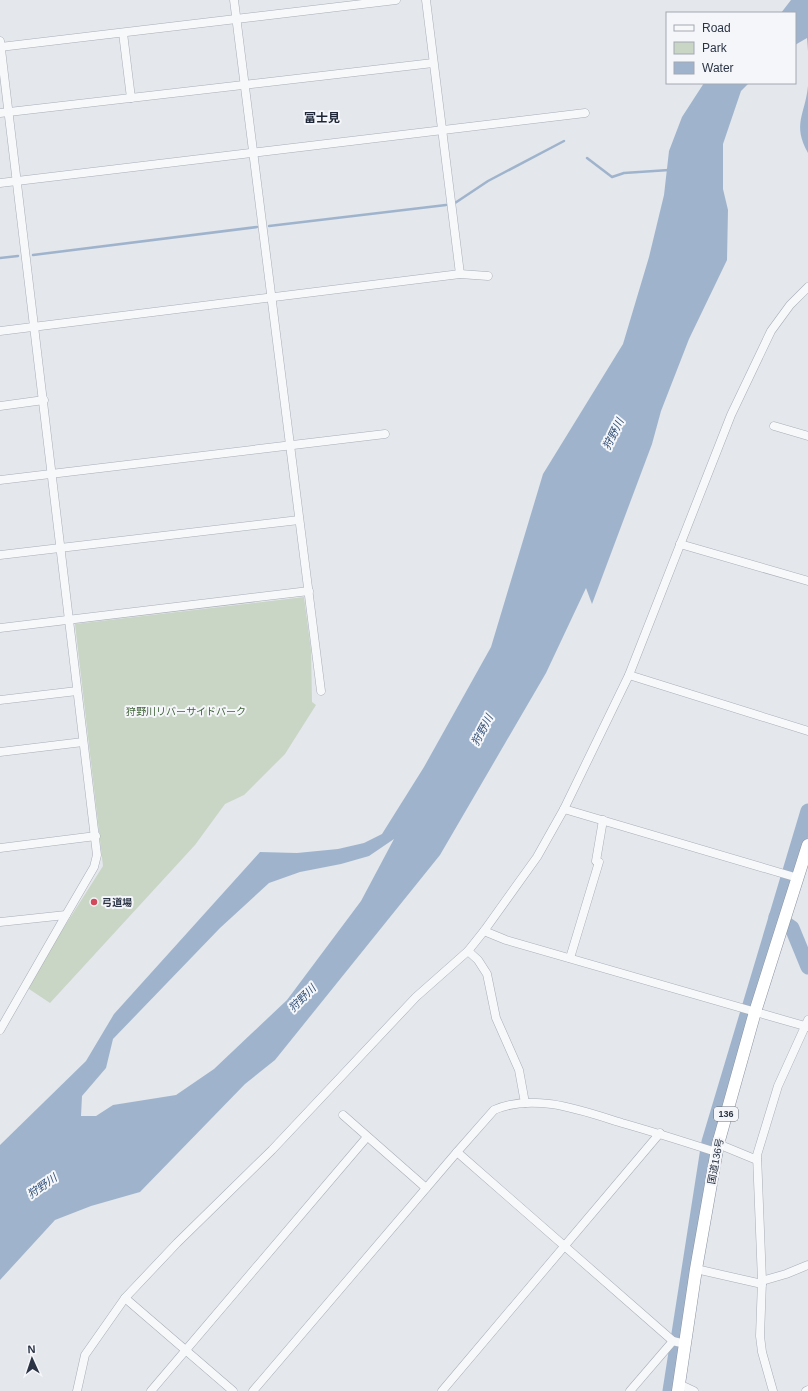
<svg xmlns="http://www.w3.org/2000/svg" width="808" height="1391" font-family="Helvetica,'Noto Sans JP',sans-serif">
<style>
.green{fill:#c9d6c5}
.water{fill:#9fb4cc;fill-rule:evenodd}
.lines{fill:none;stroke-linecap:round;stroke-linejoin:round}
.stream{stroke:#9fb4cc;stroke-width:2.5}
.river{stroke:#9fb4cc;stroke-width:15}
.minor-casing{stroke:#a9aeb7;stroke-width:9}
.highway-casing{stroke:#8b94a3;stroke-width:13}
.minor{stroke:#f7f8fa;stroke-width:8}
.highway{stroke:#fff;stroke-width:12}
.poi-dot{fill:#d1495b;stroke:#f4f6f9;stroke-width:1.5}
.labels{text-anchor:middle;stroke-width:4;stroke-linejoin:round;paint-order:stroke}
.shield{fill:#f4f6f9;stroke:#676e7b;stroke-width:1}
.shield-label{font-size:9px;font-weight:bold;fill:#2b3445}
.park-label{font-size:10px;fill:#3f6138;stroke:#f4f6f9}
.poi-label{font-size:10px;font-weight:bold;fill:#2b3445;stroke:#f4f6f9;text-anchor:start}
.street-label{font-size:10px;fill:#2b3445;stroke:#f4f6f9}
.water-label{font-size:11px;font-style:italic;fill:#34527a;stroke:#f4f6f9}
.quarter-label{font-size:12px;font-weight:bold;fill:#1d2536;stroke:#f4f6f9}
</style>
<rect width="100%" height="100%" fill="#e4e7ec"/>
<polygon class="green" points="304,597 311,650 312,702 316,705 285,754 244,795 225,804 195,845 50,1003 26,987 103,866 75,624"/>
<g class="water">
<polygon points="791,0 808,0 808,51 807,38 795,45 795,13 781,13"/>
<path d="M704 83H749L741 91 723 144V189L728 210 727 260 689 339 661 411 652 444 592 604 586 588 546 673 440 855 275 1060 245 1084 140 1192 91 1206 55 1220 0 1280V1145L86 1061 114 1014 260 852 297 853 338 849 364 843 382 834 424 767 491 647 543 474 623 344 649 257 664 195 669 151 682 117ZM394 839 361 901 287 1000 214 1069 176 1095 113 1105 96 1116H81L82 1096 106 1068 113 1039 220 928 269 883 300 872 341 864 369 856Z"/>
<path d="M808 86V153C792 124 805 115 808 86Z"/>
</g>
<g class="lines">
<g class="stream">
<polyline points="587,158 612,177 624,173 669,170"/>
<polyline points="455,203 488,181 564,141"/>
<polyline points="269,226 446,205"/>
<polyline points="33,255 257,227"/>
<polyline points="0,258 18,256"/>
</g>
<g class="river">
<polyline points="776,917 792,928 808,967"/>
<polyline points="670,1391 709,1142 808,811"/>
</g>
<g class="minor-casing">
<g id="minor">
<polyline points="234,0 321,691"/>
<polyline points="426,0 460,274"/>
<polyline points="123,33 131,98"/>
<polyline points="0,41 97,855 94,867 66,915 0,922"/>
<polyline points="0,47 396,0"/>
<polyline points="0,113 433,63"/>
<polyline points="0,183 585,113"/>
<polyline points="0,331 460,274 488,276"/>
<polyline points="0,406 44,400"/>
<polyline points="774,426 808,436"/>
<polyline points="0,480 385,434"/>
<polyline points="680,544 808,581"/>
<polyline points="0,555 299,520"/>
<polyline points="0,628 309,591"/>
<polyline points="629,675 808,731"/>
<polyline points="0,700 77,691"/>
<polyline points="0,752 83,742"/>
<polyline points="564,809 798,878"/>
<polyline points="0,848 96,836"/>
<polyline points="484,931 506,940 808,1027"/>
<polyline points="468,951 478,960 487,974 496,1018 519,1070 525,1103"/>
<polyline points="570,958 599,862 596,861 603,820"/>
<polyline points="0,1030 66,915"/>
<polyline points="343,1115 426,1188"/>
<polyline points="718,1144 757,1160"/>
<polyline points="457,1152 673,1341 685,1344"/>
<polyline points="696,1269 762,1284"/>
<polyline points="762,1281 786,1274 808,1265"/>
<polyline points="125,1298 233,1391"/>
<polyline points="679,1384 694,1391"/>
<polyline points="77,1391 85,1355 125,1298 177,1243 272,1150 416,997 468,951 484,931 537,857 564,809 629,675 731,415 771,331 790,305 808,287"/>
<polyline points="151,1391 367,1137"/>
<path d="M253 1391 457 1152 494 1110C534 1092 583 1111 622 1123 654 1132 685 1142 716 1152"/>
<polyline points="442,1391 660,1133"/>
<polyline points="630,1391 673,1341"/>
<polyline points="773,1391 762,1352 760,1336 762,1281 757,1155 778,1086 808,1020"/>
<polyline points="806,1391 808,1390"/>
</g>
</g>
<g class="highway-casing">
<polyline id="highway" points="678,1391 696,1269 718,1144 755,1012 808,845"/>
</g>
<use href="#minor" class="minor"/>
<use href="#highway" class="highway"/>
</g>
<circle class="poi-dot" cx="94" cy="902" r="4"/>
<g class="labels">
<rect class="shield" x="714" y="1107" width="24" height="14" rx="3"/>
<g class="shield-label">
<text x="726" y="1117">136</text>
</g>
<g class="park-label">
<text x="186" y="715">狩野川リバーサイドパーク</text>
</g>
<g class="poi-label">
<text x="102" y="906">弓道場</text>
</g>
<g class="street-label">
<text transform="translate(715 1161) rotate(-79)" y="4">国道136号</text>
</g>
<g class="water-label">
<text transform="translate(613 434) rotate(-64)" y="4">狩野川</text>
<text transform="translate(482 730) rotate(-62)" y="4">狩野川</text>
<text transform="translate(302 998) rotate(-45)" y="4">狩野川</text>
<text transform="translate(42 1186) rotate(-35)" y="4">狩野川</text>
</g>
<g class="quarter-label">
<text x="322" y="122">富士見</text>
</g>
</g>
<rect x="666" y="12" width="130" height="72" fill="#f4f6f9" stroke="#a4a8b1"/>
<rect x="674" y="25" width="20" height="6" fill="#f7f8fa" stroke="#a4a8b1"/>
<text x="702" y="32" font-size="12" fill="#2b3445">Road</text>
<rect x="674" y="42" width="20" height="12" fill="#c9d6c5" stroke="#a4a8b1"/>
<text x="702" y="52" font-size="12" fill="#2b3445">Park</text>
<rect x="674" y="62" width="20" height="12" fill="#9fb4cc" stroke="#a4a8b1"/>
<text x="702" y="72" font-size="12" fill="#2b3445">Water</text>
<g transform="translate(32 1359) rotate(357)" stroke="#f4f6f9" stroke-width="3" paint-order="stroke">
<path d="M0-3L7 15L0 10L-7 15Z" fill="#2b3445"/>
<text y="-6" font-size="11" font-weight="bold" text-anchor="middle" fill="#2b3445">N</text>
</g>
</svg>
